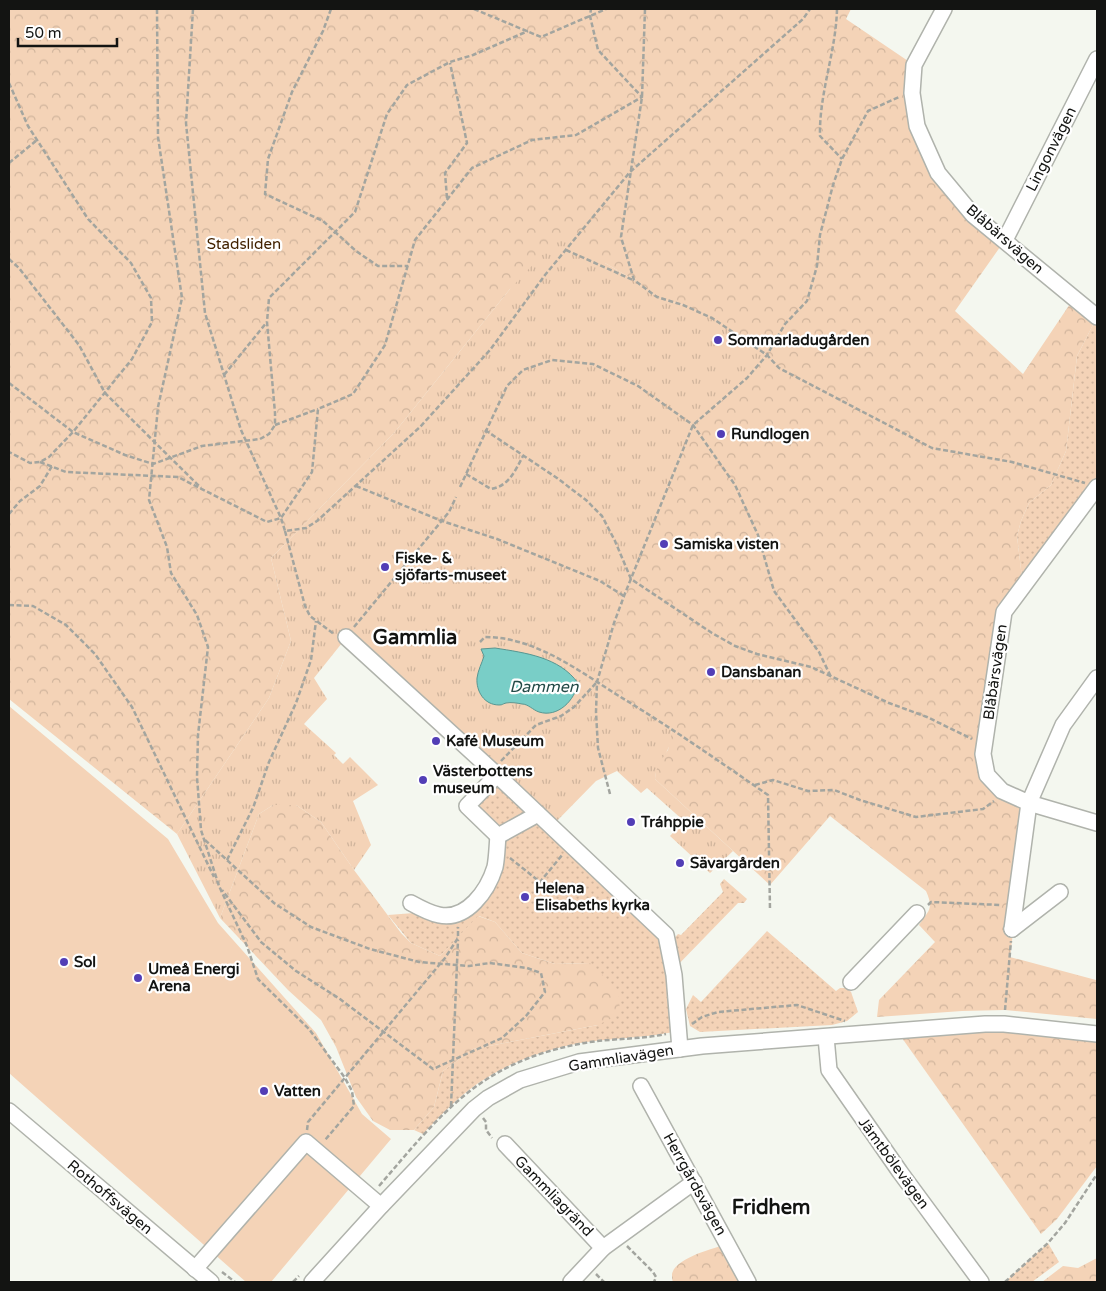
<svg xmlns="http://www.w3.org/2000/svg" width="1106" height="1291" font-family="'Varela Round',sans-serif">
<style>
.grass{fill:url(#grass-dots)}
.forest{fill:url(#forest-crowns)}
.park{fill:url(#park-tufts)}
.pitch{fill:#f4d3b7}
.water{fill:#79cec7;stroke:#5a9691}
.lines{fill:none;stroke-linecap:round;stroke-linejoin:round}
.minor-casing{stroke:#b0b3ac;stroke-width:18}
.path{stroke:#a3a59f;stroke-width:2.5;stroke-dasharray:5 2.5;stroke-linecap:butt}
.minor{stroke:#fff;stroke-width:15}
.poi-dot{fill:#523eb6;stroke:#fff;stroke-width:2}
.labels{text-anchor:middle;stroke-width:4.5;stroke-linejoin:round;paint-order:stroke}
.street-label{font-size:15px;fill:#131412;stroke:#fff}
.park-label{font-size:15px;fill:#422200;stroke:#fff}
.poi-label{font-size:15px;font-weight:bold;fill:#131412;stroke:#fff;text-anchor:start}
.water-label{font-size:16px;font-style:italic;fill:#234a47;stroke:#fff}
.district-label{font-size:20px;font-weight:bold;fill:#131412;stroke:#fff}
</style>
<defs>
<pattern id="grass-dots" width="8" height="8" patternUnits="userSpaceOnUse" patternTransform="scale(1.25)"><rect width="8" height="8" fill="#f4d3b7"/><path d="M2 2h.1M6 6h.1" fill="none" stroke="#d0b49c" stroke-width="1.8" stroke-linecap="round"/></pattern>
<pattern id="forest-crowns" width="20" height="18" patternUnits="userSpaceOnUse" patternTransform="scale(1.25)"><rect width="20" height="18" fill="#f4d3b7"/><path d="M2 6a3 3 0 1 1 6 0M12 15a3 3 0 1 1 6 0" fill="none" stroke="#d0b49c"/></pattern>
<pattern id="park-tufts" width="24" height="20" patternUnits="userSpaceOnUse" patternTransform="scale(1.25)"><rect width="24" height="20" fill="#f4d3b7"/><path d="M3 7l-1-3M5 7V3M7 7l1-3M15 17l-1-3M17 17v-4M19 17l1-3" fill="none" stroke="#d0b49c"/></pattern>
</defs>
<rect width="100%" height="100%" fill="#f4f7ef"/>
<g class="grass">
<polygon points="1097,317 1097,487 1023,586 1017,536 1021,521 1029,503 1051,485 1066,451 1077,356"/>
<path d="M497 775 669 944 678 934 681 935 723 892 720 884 724 879 747 899 744 903H738L673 970 679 1031C646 1038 613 1038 580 1043 544 1050 507 1063 477 1084 457 1098 440 1116 423 1134L414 1130 434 1107 443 1071 473 1049 598 1025 590 963 555 964 522 953 495 922 479 916 440 956 411 943 388 915 427 912 459 914 486 887 498 836 467 806Z"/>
<polygon points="767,931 836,991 840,988 847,988 851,992 858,1012 847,1021 832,1025 700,1032 690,1026 686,1009 693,995 701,1002"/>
<polygon points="1048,1243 1059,1262 1032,1282 1005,1282"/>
</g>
<g class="forest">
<path d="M9 9H851L846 19 914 65 912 93 938 173 1005 240 955 311 1023 374 1074 298 1097 317 1077 356 1066 451 1051 485 1029 503 1021 521 1017 536 1023 586 1004 612 987 775 1029 803 1010 957 1096 980 1097 975V1019L1005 1010 962 1011 877 1017 879 1000 935 942 919 925C929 910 934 909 926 891L830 816 770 885 655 779 656 768 660 760 668 750 672 729 597 682 614 623 624 596 693 425 747 378 767 355 683 305 657 297 634 280 605 263 510 289 394 433 271 558 291 641 269 698 177 834 9 699Z"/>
<polygon points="273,805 296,805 321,822 354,870 401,933 411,943 440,956 478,916 495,922 522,953 555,964 590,963 608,980 619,997 620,1014 598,1025 473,1049 443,1071 434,1107 414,1130 390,1130 373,1121 356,1097 336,1047 321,1020 288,990 220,918 259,814"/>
<polygon points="985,1024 1097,1039 1097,1166 1057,1219 1041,1234 897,1031"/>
<path d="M728 1244 748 1282H673C672 1280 672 1277 672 1274 675 1258 714 1248 728 1244Z"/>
<polygon points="1097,1258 1097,1282 1042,1282 1063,1266 1078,1268"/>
</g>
<path class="park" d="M563 232 605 263 634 280 657 297 683 305 712 318 767 355 747 378 693 425 624 596 614 623 597 682 672 729C671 735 671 743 668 749 662 762 657 761 655 779L733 851 710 873 670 836 684 821 647 788 641 793 617 771 596 781 551 827 346 638 314 678 327 699 304 724 336 753 334 755 343 764 350 757 378 785 353 801 371 845 354 870 321 822 296 805H273L259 814 220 918 177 834 269 698 291 641 271 558 394 433 510 289Z"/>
<polygon class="pitch" points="9,706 168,839 218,923 316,1033 362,1114 391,1139 271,1282 246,1282 9,1073"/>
<path class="water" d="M495 648C526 653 559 657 578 683 575 700 558 718 539 712 533 710 528 704 522 704 517 703 511 702 506 703 502 704 503 705 499 705 484 705 476 691 477 678 478 670 482 663 484 656L481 649Z"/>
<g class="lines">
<g class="minor-casing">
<g id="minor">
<polyline points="944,9 914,65 912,93 917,126 938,173 973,215 1097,317"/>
<polyline points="1005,240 1097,59"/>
<polyline points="1097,487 1004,612 983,754 987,775 1002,791 1029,803 1097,823"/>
<polyline points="346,637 497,775 666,935 674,975 680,1049"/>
<polyline points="497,775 467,806 498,836 538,814"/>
<path d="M411 903C420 908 429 913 439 915 467 921 488 890 495 867 497 857 497 846 498 836"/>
<polyline points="1012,929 1029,803 1063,725 1097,678"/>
<polyline points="1012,929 1060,892"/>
<polyline points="851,982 917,913"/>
<polyline points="826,1037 829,1070 900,1172 981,1282"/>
<polyline points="641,1086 748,1282"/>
<polyline points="9,1111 211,1282"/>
<polyline points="505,1144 603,1248"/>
<polyline points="195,1269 306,1142 381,1206"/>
<polyline points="312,1282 381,1206 474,1109 488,1098 520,1080 579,1062 702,1046 985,1024 1004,1024 1097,1034"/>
<polyline points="571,1282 603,1248 694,1182"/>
</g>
</g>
<g class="path">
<polyline points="157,9 158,137 182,298 158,407 149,500 167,547 171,573 197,615 208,647 198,735 197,777 201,830 219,886 247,946 258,979 309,1029 345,1078 352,1091 354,1106 325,1140"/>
<polyline points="193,9 186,123 205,313 241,430 281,518 285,531 306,528 317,521 420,427 490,350 545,275 630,172 803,19 810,9"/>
<polyline points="331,9 323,31 292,92 268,159 265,194 323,221 356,251 378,266 408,266"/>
<polyline points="474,9 541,37 606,9"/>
<polyline points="645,9 642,97 621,237 634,280 657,297 683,305 712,318 767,355 779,368 932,448 1012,462 1085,483"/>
<path d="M837 9C836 52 819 93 820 136L842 159"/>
<polyline points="9,83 28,126 88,219 131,263 151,298 152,322 132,359 73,432 49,457 40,462 30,463 9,452"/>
<polyline points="9,163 37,140"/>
<polyline points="447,198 445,173 467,143 450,63"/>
<polyline points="566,250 633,280"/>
<polyline points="9,259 19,268 79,345 105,393 201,488"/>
<polyline points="224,375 267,322"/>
<polyline points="9,383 73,432 125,455 153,464 202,446 260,439 269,434 275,425 275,413 267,322 269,298 355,212 387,114 407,85 450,62 473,55 528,31"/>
<polyline points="275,425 318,409"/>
<polyline points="485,430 557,478 586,500 602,516 615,541 631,579 712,633 735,646 757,654 811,667 889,703 927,717 972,739"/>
<polyline points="40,462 66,472 178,477 267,522 281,518 312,472 318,409 353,394 385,345 415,240 472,168 532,140 576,135 642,97 598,50 590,16 591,9"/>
<path d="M466 474 491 489C509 486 515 471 523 456"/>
<polyline points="356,486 442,521 497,539 600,581 624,596"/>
<polyline points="460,487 507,386 523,370 552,360 593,364 638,386 693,425 735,485 758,535 774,591 819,652 831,677"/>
<polyline points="9,514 20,501 40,486 52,466"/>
<polyline points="285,531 305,606 310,616 334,634"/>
<polyline points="9,605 33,606 66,625 95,654 132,707 214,877"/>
<polyline points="354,627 449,512 456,497"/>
<path d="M480 642 485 637C535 637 579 671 619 696 670 727 719 761 768 795L770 909"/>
<polyline points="501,761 536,725 561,716 574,707 596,683"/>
<polyline points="755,785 773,780 808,791 834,790 860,800 916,817 983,809 994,801"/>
<polyline points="610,794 598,748 596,712 597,682 614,623 624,596 693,425 747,378 767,355 785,324 807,301 817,266 820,235 833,185 842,159 868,111 899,97"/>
<polyline points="205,840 274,903 311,927 370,949 419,962 469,966 490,963 527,968 541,973 545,992 526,1016 502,1038 433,1069 340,999 296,971 261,942 222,890"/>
<polyline points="510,858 540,882 563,854"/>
<polyline points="227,860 253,808 269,762 296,703 311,660 316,621"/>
<polyline points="928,905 931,902 1001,905"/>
<polyline points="1005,1010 1011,941"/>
<polyline points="692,1024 702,1017 718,1012 797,1005 845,1021"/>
<polyline points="451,1106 458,940"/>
<polyline points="483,1118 486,1122 486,1130 492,1138"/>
<polyline points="307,1130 308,1122 445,958 458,938 458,927"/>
<path d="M379 1186C441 1114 479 1063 579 1044 607 1038 637 1040 666 1034"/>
<polyline points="627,1246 653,1272 656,1277 654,1282"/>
<polyline points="222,1272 235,1282"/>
<polyline points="596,1274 604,1282"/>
<polyline points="293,1282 299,1276"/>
<polyline points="1005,1282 1048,1243 1065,1223 1097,1174"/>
</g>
<use href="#minor" class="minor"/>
</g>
<g class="poi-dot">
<circle cx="718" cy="340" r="5"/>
<circle cx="721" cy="434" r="5"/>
<circle cx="664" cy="544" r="5"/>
<circle cx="385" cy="567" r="5"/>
<circle cx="711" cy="672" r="5"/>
<circle cx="436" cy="741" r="5"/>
<circle cx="423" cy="780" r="5"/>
<circle cx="631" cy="822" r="5"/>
<circle cx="680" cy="863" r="5"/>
<circle cx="525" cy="897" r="5"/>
<circle cx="64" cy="962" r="5"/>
<circle cx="138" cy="978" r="5"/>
<circle cx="264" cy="1091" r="5"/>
</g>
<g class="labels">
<g class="street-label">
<text transform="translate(1051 149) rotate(-63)" y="5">Lingonvägen</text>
<text transform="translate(1005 239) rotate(41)" y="5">Blåbärsvägen</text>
<text transform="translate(995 672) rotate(-82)" y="5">Blåbärsvägen</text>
<text transform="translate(621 1058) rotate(-9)" y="5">Gammliavägen</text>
<text transform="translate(894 1163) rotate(54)" y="5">Jämtbölevägen</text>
<text transform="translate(695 1184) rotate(61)" y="5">Herrgårdsvägen</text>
<text transform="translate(554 1196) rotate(46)" y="5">Gammliagränd</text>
<text transform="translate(110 1197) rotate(40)" y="5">Rothoffsvägen</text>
</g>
<g class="park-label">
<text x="244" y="249">Stadsliden</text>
</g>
<g class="poi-label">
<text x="728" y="345">Sommarladugården</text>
<text x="731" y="439">Rundlogen</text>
<text x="674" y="549">Samiska visten</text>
<text x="395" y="563">Fiske- &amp;<tspan x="395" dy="17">sjöfarts-museet</tspan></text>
<text x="721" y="677">Dansbanan</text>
<text x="446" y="746">Kafé Museum</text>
<text x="433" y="776">Västerbottens<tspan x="433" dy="17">museum</tspan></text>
<text x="641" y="827">Tráhppie</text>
<text x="690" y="868">Sävargården</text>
<text x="535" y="893">Helena<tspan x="535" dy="17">Elisabeths kyrka</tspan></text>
<text x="74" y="967">Sol</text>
<text x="148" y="974">Umeå Energi<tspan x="148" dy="17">Arena</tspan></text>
<text x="274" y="1096">Vatten</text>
</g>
<g class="water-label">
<text x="544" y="692">Dammen</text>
</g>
<g class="district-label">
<text x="415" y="644">Gammlia</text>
<text x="771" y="1214">Fridhem</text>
</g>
</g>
<rect width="1106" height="1291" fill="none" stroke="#131412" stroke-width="20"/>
<path d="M18 38v8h99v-8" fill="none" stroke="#131412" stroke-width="2.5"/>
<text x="25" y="38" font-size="15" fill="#131412" stroke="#ffffff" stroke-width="4" paint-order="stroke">50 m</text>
</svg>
